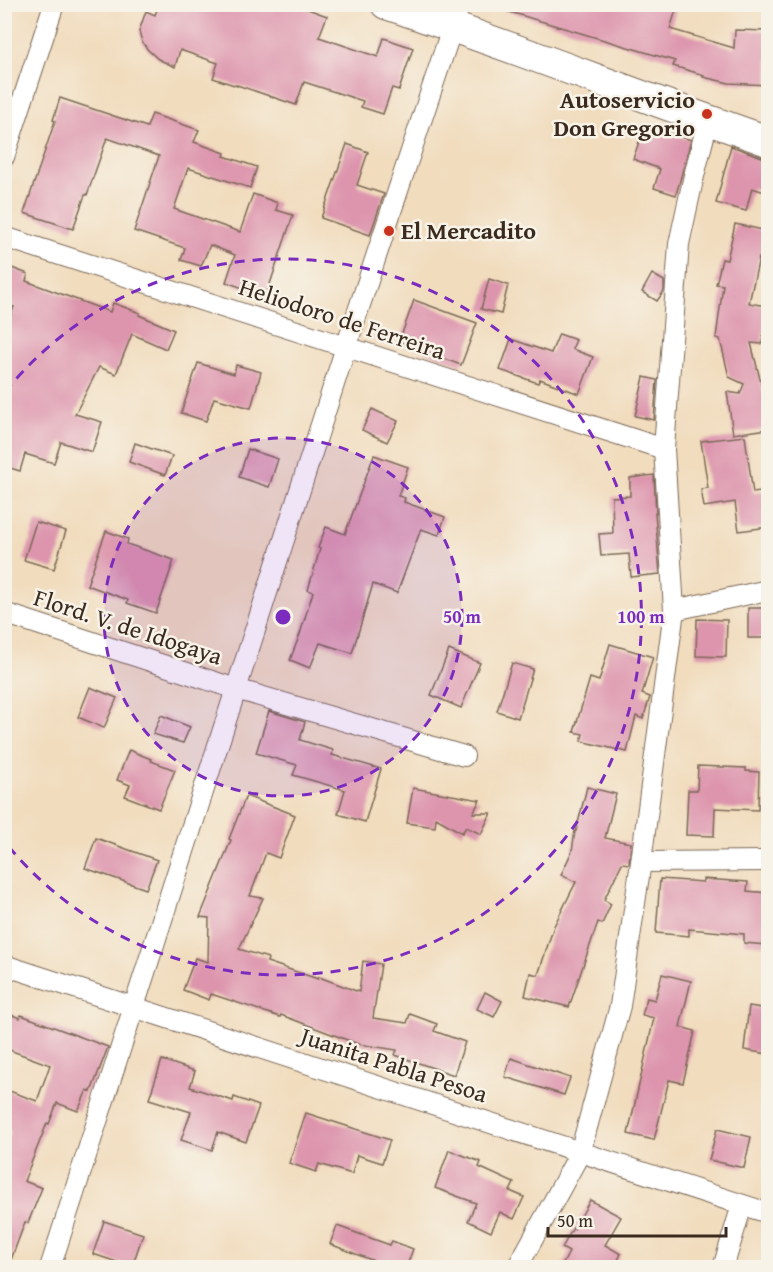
<svg xmlns="http://www.w3.org/2000/svg" width="773" height="1272" font-family="'Gentium Book Plus',serif">
<style>
.building{fill:#dd95ad}
.lines{fill:none;stroke-linecap:round;stroke-linejoin:round}
.minor-casing{stroke:#7b6856;stroke-width:22}
.primary-casing{stroke:#7b6856;stroke-width:32}
.minor{stroke:#fff;stroke-width:20}
.primary{stroke:#fff;stroke-width:30}
.ring{fill:none;stroke:#7b2cbf;stroke-width:3;stroke-dasharray:10 8}
.poi-dot{fill:#c8321e;stroke:#f7f3e8;stroke-width:2}
.labels{text-anchor:middle;stroke-width:5;stroke-linejoin:round;paint-order:stroke}
.poi-label{font-size:24px;font-weight:bold;fill:#3b2a1e;stroke:#f7f3e8;text-anchor:end}
.street-label{font-size:24px;fill:#3b2a1e;stroke:#f7f3e8}
.centre{fill:#7b2cbf;stroke:#f7f3e8;stroke-width:3}
.ring-label{font-size:18px;text-anchor:middle;font-weight:bold;fill:#7b2cbf;stroke:#f7f3e8;stroke-width:5;stroke-linejoin:round;paint-order:stroke}
</style>
<rect width="100%" height="100%" fill="#f7f3e8"/>
<filter id="ink" filterUnits="userSpaceOnUse"><feTurbulence type="fractalNoise" baseFrequency=".0167" numOctaves="2"/><feDisplacementMap in="SourceGraphic" scale="12" xChannelSelector="R" yChannelSelector="G"/><feConvolveMatrix kernelMatrix="1 2 1 2 8 2 1 2 1" color-interpolation-filters="sRGB"/></filter>
<filter id="wash" filterUnits="userSpaceOnUse"><feTurbulence type="fractalNoise" baseFrequency=".008" numOctaves="4" result="noise"/><feDisplacementMap in="SourceGraphic" scale="24" xChannelSelector="R" yChannelSelector="G"/><feGaussianBlur stdDeviation="1.35" result="paint"/><feColorMatrix in="noise" values="0 0 0 0 0 0 0 0 0 0 0 0 0 0 0 0 0 1.4 0 .05"/><feComposite in="paint" operator="in"/></filter>
<g filter="url(#wash)">
<rect width="100%" height="100%" fill="#f1dcbd"/>
<g id="blocks">
<g class="building">
<polygon points="159,4 294,4 327,16 319,37 378,57 384,38 413,48 399,90 392,88 383,114 361,107 363,101 304,82 296,105 237,85 237,86 213,78 218,63 180,50 175,67 158,59 148,50 142,42 139,31 146,11 155,15"/>
<polygon points="504,4 678,4 670,29 734,48 735,30 768,31 768,85 729,83 703,77 704,75 673,66 675,61 503,10"/>
<polygon points="60,98 147,127 152,114 199,130 194,142 225,153 224,156 257,167 250,188 188,168 174,209 240,232 253,194 278,203 276,210 293,215 266,296 226,282 235,255 210,245 201,266 181,260 185,248 134,231 159,156 107,138 87,195 85,195 73,229 24,213 55,121 53,120"/>
<polygon points="645,125 691,140 676,195 654,188 660,169 633,159"/>
<polygon points="347,144 368,152 357,185 384,194 370,235 321,218"/>
<polygon points="731,146 762,157 768,158 768,193 752,188 746,211 716,203"/>
<polygon points="735,224 768,231 763,259 759,258 749,303 767,306 762,344 751,343 764,395 768,394 768,429 733,434 727,392 740,394 744,384 729,377 720,339 716,338 723,285 716,284 722,259 727,260"/>
<polygon points="4,265 28,274 26,281 110,312 113,303 140,313 139,315 174,330 166,349 132,334 116,374 99,367 75,414 102,422 92,452 61,442 54,463 25,454 20,471 4,466 4,332 14,307 7,304 11,294 4,292"/>
<polygon points="652,274 664,281 664,291 657,301 642,292"/>
<polygon points="489,279 508,285 501,314 481,309"/>
<polygon points="414,300 477,323 461,365 399,342"/>
<polygon points="559,334 576,340 572,349 593,357 579,394 540,379 538,383 500,370 511,339 551,353"/>
<polygon points="198,363 234,374 236,365 261,372 251,408 214,398 206,421 181,413"/>
<polygon points="644,377 657,380 654,420 635,416"/>
<polygon points="372,409 398,421 387,442 362,430"/>
<polygon points="745,436 753,493 768,491 768,527 739,531 735,502 704,507 701,489 708,488 701,441"/>
<polygon points="135,443 172,456 165,475 129,462"/>
<polygon points="248,449 278,459 269,487 239,477"/>
<polygon points="374,455 408,467 398,496 405,498 404,502 445,517 439,535 421,529 397,593 373,584 352,653 320,643 310,668 290,660 300,634 313,592 308,590 320,549 318,548 326,527 345,534"/>
<polygon points="654,475 656,513 655,513 660,574 631,577 629,554 601,556 599,534 613,533 612,497 630,496 630,478"/>
<polygon points="36,522 66,531 54,569 24,560"/>
<polygon points="106,531 128,539 127,544 174,560 156,613 127,603 128,600 87,585"/>
<rect x="748" y="608" width="20" height="30"/>
<polygon points="697,619 727,620 726,657 696,656"/>
<polygon points="610,644 653,657 642,694 650,697 643,719 636,716 627,752 581,741 583,734 574,732 590,678 599,681"/>
<polygon points="449,650 480,663 461,708 431,695"/>
<polygon points="512,663 533,669 518,718 497,711"/>
<polygon points="90,687 117,698 104,728 78,717"/>
<polygon points="269,711 305,722 300,740 333,750 332,755 381,769 365,822 338,814 345,790 293,775 297,765 256,753"/>
<polygon points="161,715 190,727 183,743 153,734"/>
<polygon points="129,750 151,759 151,761 175,770 159,809 125,796 130,785 117,780"/>
<polygon points="698,766 746,768 746,771 759,772 758,810 715,808 714,836 686,835 688,790 697,790"/>
<polygon points="587,787 616,794 605,838 631,843 629,864 622,863 604,900 611,904 602,924 598,922 569,1007 525,996 530,973 538,975 554,926 576,882 561,875 572,851 575,831 576,831"/>
<polygon points="413,788 480,800 473,813 491,813 481,834 466,827 462,833 436,818 435,827 407,823"/>
<polygon points="246,796 295,815 279,858 266,853 250,896 263,898 239,949 268,958 267,962 318,979 319,977 359,992 363,961 381,964 373,1018 407,1023 410,1014 437,1024 434,1031 465,1042 454,1075 395,1055 397,1050 358,1044 281,1015 280,1017 211,994 209,1000 183,990 195,958 208,962 209,918 200,917 231,840 229,839"/>
<polygon points="96,838 157,860 146,889 85,868"/>
<polygon points="660,879 703,882 703,879 748,882 747,891 768,893 766,945 744,943 744,934 689,929 689,936 656,933"/>
<polygon points="662,974 691,981 680,1027 695,1031 683,1083 669,1080 654,1140 628,1134 654,1018 642,1015 647,998 655,1000"/>
<polygon points="485,992 502,1001 494,1017 477,1009"/>
<polygon points="749,1006 768,1009 768,1054 744,1050"/>
<polygon points="4,1012 20,1018 21,1015 108,1047 91,1092 87,1090 78,1111 57,1103 49,1124 47,1123 24,1181 42,1188 28,1223 25,1222 8,1268 4,1268 4,1149 11,1131 4,1130 4,1089 37,1101 50,1065 4,1048"/>
<polygon points="511,1058 570,1078 564,1095 505,1077"/>
<polygon points="162,1060 195,1071 190,1087 233,1101 234,1097 259,1106 246,1142 218,1132 212,1150 181,1140 191,1112 149,1099"/>
<polygon points="306,1113 390,1140 382,1163 357,1155 352,1174 319,1164 316,1172 289,1163"/>
<polygon points="717,1129 751,1137 744,1168 709,1160"/>
<polygon points="449,1150 481,1162 479,1167 514,1183 510,1191 524,1197 514,1219 500,1212 491,1232 468,1221 476,1203 435,1188"/>
<polygon points="590,1200 621,1217 605,1245 621,1254 614,1268 561,1268 569,1252 562,1248 573,1228 574,1229"/>
<polygon points="104,1221 143,1234 132,1267 93,1254"/>
<polygon points="337,1226 390,1245 392,1241 413,1249 406,1268 392,1268 330,1244"/>
</g>
</g>
</g>
<g filter="url(#ink)">
<use href="#blocks" fill-opacity="0" stroke="#7b6856" stroke-width="1.5"/>
<g class="lines">
<g class="minor-casing">
<g id="minor">
<polyline points="4,157 54,4"/>
<polyline points="4,237 664,449"/>
<polyline points="674,610 768,590"/>
<polyline points="4,613 236,689 464,756"/>
<polyline points="641,862 768,861"/>
<polyline points="4,965 768,1213"/>
<polyline points="50,1268 346,347 460,4"/>
<polyline points="517,1268 580,1153 620,1006 641,862 674,610 664,449 679,244 693,180 708,120"/>
<polyline points="723,1268 742,1205"/>
</g>
</g>
<g class="primary-casing">
<path id="primary" d="M386 4C515 47 640 97 768 141"/>
</g>
<use href="#minor" class="minor"/>
<use href="#primary" class="primary"/>
</g>
</g>
<circle cx="283" cy="617" r="179" fill="#7b2cbf" fill-opacity=".12"/>
<g class="ring">
<circle cx="283" cy="617" r="179"/>
<path d="M5 392A358 358 0 1 1 5 842"/>
</g>
<g class="poi-dot">
<circle cx="707" cy="114" r="6"/>
<circle cx="389" cy="231" r="6"/>
</g>
<g class="labels">
<g class="poi-label">
<text x="695" y="108">Autoservicio<tspan x="695" dy="28">Don Gregorio</tspan></text>
<text x="401" y="239" text-anchor="start">El Mercadito</text>
</g>
<g class="street-label">
<text transform="translate(342 319) rotate(18)" y="8">Heliodoro de Ferreira</text>
<text transform="translate(128 627) rotate(18)" y="8">Flord. V. de Idogaya</text>
<text transform="translate(394 1065) rotate(18)" y="8">Juanita Pabla Pesoa</text>
</g>
</g>
<circle cx="283" cy="617" r="9" class="centre"/>
<g class="ring-label">
<text x="462" y="623">50 m</text>
<text x="641" y="623">100 m</text>
</g>
<rect width="773" height="1272" fill="none" stroke="#f7f3e8" stroke-width="24"/>
<path d="M548 1227v9h178v-9" fill="none" stroke="#3b2a1e" stroke-width="3"/>
<text x="557" y="1227" font-size="18" fill="#3b2a1e" stroke="#f7f3e8" stroke-width="4.5" paint-order="stroke">50 m</text>
</svg>
